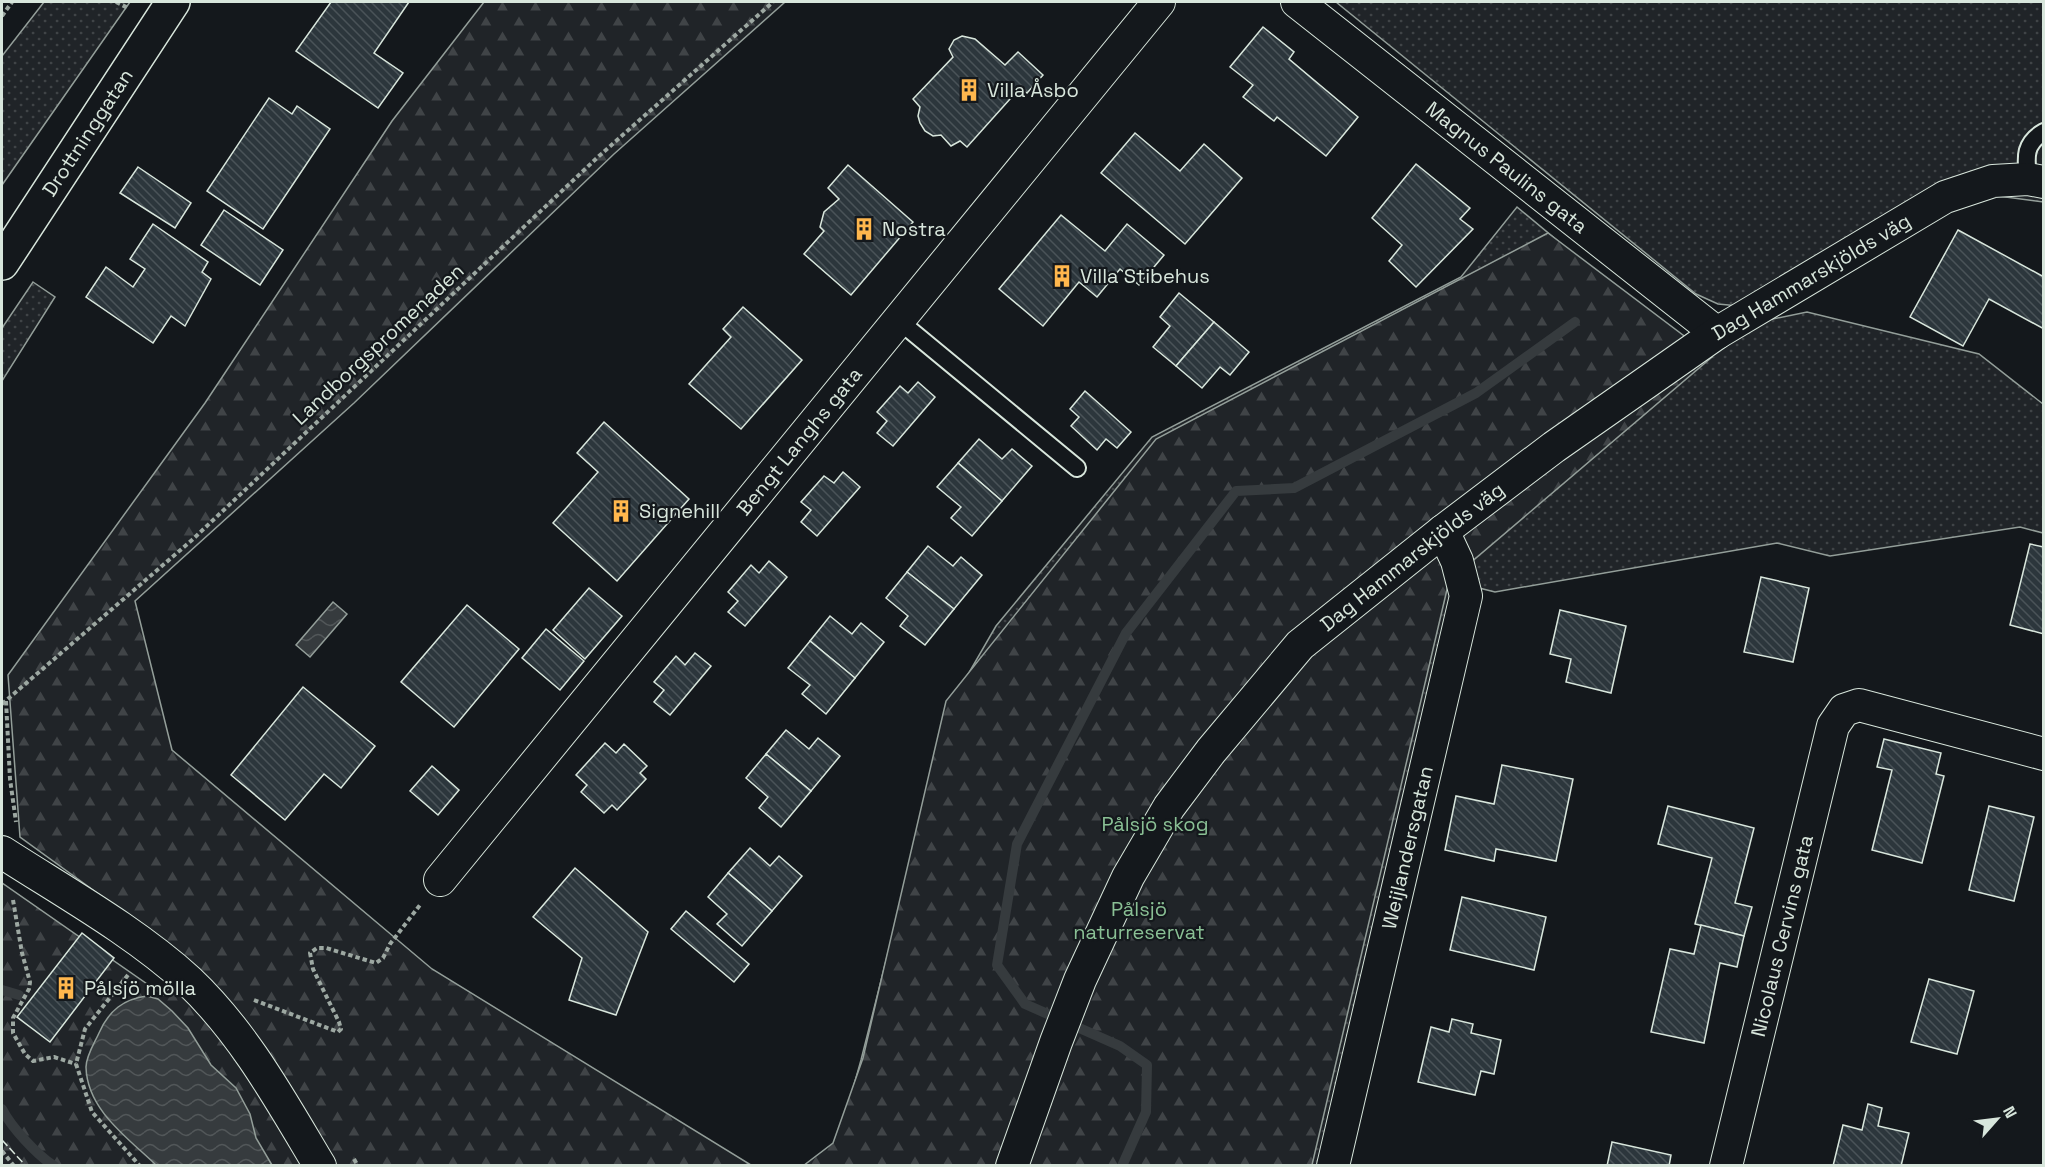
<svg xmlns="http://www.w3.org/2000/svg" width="2045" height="1167" font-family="'Space Grotesk',sans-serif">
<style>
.grass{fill:url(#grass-dots);stroke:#939e99;stroke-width:1.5}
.forest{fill:url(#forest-firs);stroke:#939e99;stroke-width:1.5}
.water{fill:url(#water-waves);stroke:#939e99;stroke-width:1.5}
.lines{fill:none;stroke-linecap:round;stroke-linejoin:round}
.stream{stroke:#363b3e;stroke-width:10}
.building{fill:url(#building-back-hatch);stroke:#d8e6dc;stroke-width:1.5}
.service-casing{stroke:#d8e6dc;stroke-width:20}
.minor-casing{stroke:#d8e6dc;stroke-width:34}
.tertiary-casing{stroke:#d8e6dc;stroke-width:36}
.path{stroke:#9da8a2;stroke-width:4;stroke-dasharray:4.5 3;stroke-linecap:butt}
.service{stroke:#14181c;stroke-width:16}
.minor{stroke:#14181c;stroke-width:32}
.tertiary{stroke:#14181c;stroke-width:33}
.fence{stroke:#d8e6dc;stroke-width:1.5;stroke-dasharray:8 3;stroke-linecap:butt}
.labels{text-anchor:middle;stroke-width:4.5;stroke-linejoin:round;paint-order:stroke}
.poi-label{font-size:20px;fill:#d8e6dc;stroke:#14181c;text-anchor:start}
.street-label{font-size:20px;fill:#d8e6dc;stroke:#14181c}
.park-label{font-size:20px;fill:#8ac095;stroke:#14181c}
</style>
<defs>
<pattern id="grass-dots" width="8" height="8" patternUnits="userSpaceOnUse" patternTransform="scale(1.5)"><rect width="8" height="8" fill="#202428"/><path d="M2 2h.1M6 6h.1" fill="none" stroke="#404447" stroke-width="1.8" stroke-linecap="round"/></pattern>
<pattern id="forest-firs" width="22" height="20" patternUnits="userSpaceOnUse" patternTransform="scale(1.5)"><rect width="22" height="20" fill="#202428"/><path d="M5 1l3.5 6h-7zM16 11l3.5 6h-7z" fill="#404447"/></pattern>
<pattern id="water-waves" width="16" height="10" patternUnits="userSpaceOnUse" patternTransform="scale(1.5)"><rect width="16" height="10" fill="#363b3e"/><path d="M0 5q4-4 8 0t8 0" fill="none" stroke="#525759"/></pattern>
<pattern id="building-back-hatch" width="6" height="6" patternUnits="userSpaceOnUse" patternTransform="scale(1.5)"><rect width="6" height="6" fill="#2c363c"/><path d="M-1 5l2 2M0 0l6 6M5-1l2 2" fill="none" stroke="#4a5358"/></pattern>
</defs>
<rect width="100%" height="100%" fill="#14181c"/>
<g class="grass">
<polygon points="44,2 130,2 2,185 2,56"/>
<polygon points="1336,2 2043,2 2043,202 1983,194 1739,306 1718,304 1696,294"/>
<polygon points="1517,207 1676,339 1807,312 1979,354 2043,404 2043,533 2020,527 1830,556 1777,543 1495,592 1479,588 1324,1165 808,1166 834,1145 841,1131 861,1060 918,834 967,676 996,626 1152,437 1461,277"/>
<polygon points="33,282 55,297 2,381 2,328"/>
</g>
<g class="forest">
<polygon points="484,2 785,2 614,154 354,403 135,601 172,750 432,969 751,1165 2,1165 2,883 163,995 186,969 151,932 20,837 8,675 205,403 392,121"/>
<polygon points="1548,233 1712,357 1449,581 1312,1165 803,1166 833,1143 863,1058 946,701 1156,439"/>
</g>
<g class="water">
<polygon points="333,602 347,614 310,657 296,645"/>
<path d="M147 996 158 999 172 1011 188 1028 211 1065 236 1088 250 1114 256 1138 272 1165H156C128 1138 87 1110 86 1067 86 1056 95 1042 99 1033 109 1010 124 999 147 996Z"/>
</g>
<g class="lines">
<g class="stream">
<polyline points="2,990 19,995"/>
<path d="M2 1109C12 1128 36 1154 54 1166"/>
<polyline points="1122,1166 1146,1112 1147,1065 1120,1046 1025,1004 997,965 1017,844 1126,633 1236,491 1294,488 1476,393 1575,322"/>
</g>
</g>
<g class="building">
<polygon points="331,2 409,2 374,53 403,73 378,108 296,51"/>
<polygon points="1263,27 1294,52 1289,59 1358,117 1326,156 1277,117 1274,121 1243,97 1253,85 1230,67"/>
<polygon points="962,36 975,39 1005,65 1018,52 1043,75 1027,93 1020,88 967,147 960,141 951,146 941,135 933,136 925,131 920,123 918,116 920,107 913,99 953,57 949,49 954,40"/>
<polygon points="269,98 292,114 297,106 330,129 263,229 207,191"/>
<polygon points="1135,133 1180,171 1204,144 1242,178 1185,244 1101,173"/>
<polygon points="1416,164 1470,208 1460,219 1473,229 1416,287 1389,261 1402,245 1372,218"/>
<polygon points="848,165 913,222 851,295 804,254 824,231 820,227 824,212 839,199 828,188"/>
<polygon points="138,167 191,203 175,228 120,193"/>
<polygon points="224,210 283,250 260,285 201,245"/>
<polygon points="1061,215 1105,251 1127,224 1164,255 1139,285 1120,269 1097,297 1079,282 1043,326 999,289"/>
<polygon points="153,224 208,262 202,272 211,279 185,326 171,316 153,343 86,297 106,267 133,287 145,269 130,259"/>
<polygon points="1958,230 2044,277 2044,329 1989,299 1963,346 1910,317"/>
<polygon points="1179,293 1214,322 1176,366 1153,347 1170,326 1160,317"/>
<polygon points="743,307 802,360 741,429 689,384 731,337 723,329"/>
<polygon points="1214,322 1249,352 1230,375 1220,367 1202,388 1176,366"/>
<polygon points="918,382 935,397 893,446 877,433 887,421 877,412 900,386 908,393"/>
<polygon points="1085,391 1131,432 1117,448 1106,439 1097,450 1071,426 1079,417 1070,409"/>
<polygon points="604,422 689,499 617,581 553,523 598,472 577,453"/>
<polygon points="979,439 1002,459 1012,449 1032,466 1002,501 958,463"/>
<polygon points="958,463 1002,501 972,536 951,518 961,507 937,487"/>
<polygon points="843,472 860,487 817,536 801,522 811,510 801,502 824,476 834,483"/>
<polygon points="2030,544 2044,547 2044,634 2010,625"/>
<polygon points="928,546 953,566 961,557 982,575 954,609 907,572"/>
<polygon points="769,561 787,577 745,626 728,612 738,601 728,592 751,565 759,573"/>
<polygon points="907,572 954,609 925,645 900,626 908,616 886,598"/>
<polygon points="1761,577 1809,588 1793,662 1744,652"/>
<polygon points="589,588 622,616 585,659 553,630"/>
<polygon points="467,605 519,649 454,727 401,682"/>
<polygon points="1560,610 1626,626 1611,693 1566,682 1571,659 1550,654"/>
<polygon points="830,616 852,634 861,623 884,642 855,678 810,641"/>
<polygon points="546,629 584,661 560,690 522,658"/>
<polygon points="810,641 855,678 826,714 802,694 810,685 788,668"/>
<polygon points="695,653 711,666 670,715 654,702 664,690 654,682 676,656 685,665"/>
<polygon points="303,687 375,746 341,788 324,774 285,820 231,775"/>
<polygon points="786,730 809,749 818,738 840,756 811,791 766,754"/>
<polygon points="1884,739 1941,753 1936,774 1944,776 1922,863 1872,850 1892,770 1877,767"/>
<polygon points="605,743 616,753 624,744 647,766 640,773 646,779 617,810 612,805 604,813 581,792 587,785 576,775"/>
<polygon points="766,754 811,791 781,827 759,808 768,797 746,778"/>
<polygon points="1502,765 1573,779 1556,861 1496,849 1494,861 1445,850 1456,796 1494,804"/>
<polygon points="432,766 459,790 438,815 410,791"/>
<polygon points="1668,806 1754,828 1735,903 1752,907 1744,936 1695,924 1712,858 1658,844"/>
<polygon points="1989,806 2034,817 2014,901 1969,890"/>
<polygon points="750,848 770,866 779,856 802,876 772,911 728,873"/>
<polygon points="575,868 648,932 616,1015 569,1000 582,958 533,917"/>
<polygon points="728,873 772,911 742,946 717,924 727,914 708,897"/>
<polygon points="1462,897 1546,917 1534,970 1450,950"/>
<polygon points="686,911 749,964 734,982 671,929"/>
<polygon points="1701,925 1744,936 1737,967 1720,963 1704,1043 1651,1032 1670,949 1694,954"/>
<polygon points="82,933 114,958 50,1042 17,1017"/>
<polygon points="1929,979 1974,991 1957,1054 1911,1042"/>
<polygon points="1452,1019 1473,1024 1471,1033 1501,1040 1494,1074 1481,1071 1475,1095 1418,1082 1431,1027 1449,1032"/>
<polygon points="1868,1104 1882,1108 1878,1126 1909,1133 1901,1166 1833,1166 1843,1125 1862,1130"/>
<polygon points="1612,1142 1671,1155 1669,1166 1607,1166"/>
</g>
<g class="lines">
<g class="service-casing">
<g id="service">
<path d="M2028 179C2026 159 2023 144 2044 132"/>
<polyline points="898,320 1077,468"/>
</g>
</g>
<g class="minor-casing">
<g id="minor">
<path id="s1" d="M1297 2 1717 333"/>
<path d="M2 852C64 892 134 931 189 981 244 1033 281 1101 320 1166"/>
<path id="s2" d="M440 880 1159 2"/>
<path id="s3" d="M1012 1166 1056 1042 1080 980 1128 877 1169 807 1211 751 1300 645 1443 531 1554 447 1717 333 1945 197 1993 181 2028 179 2044 182"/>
<path id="s4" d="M1333 1166 1466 596 1457 561 1443 531"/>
<path id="s5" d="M1726 1166 1833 726 1844 710 1859 705 2044 754"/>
</g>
</g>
<g class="tertiary-casing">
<g id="tertiary">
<path id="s6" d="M2 263 173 2"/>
</g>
</g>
<g class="path">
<polyline points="116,2 128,8"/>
<polyline points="2,16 12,2"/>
<polyline points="6,701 10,779 16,822"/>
<polyline points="2,704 192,540 599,156 773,2"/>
<polyline points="13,900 22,953 30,982 29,989 13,1018 13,1033 25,1054 33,1061 54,1057 76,1064"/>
<polyline points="128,975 85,1029 76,1064 92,1112 140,1166"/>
<polyline points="254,1000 338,1032 341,1029 339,1022 313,969 310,953 317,948 326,948 376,963 383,958 390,944 420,905"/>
<polyline points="2,1151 14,1166"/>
<polyline points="354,1159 358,1166"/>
</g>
<use href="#service" class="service"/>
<use href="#minor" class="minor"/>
<use href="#tertiary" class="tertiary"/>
<polyline class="fence" points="2,1140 26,1166"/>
</g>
<defs>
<g id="building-bare" transform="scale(1.8)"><path d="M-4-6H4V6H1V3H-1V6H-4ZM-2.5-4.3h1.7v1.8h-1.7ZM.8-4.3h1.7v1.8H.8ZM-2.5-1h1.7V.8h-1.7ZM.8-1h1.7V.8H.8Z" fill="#ffb74d" stroke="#14181c" stroke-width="2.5" paint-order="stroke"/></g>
</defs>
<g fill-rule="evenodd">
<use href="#building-bare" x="969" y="90"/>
<use href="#building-bare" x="864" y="229"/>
<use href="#building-bare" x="1062" y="276"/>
<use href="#building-bare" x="621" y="511"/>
<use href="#building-bare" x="66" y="988"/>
</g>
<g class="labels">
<g class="poi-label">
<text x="987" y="97">Villa Åsbo</text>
<text x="882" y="236">Nostra</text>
<text x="1080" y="283">Villa Stibehus</text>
<text x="639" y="518">Signehill</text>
<text x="84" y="995">Pålsjö mölla</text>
</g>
<g class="street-label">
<text dy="7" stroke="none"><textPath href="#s6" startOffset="156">Drottninggatan</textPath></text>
<text dy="7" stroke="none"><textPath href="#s1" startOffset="267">Magnus Paulins gata</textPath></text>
<text dy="7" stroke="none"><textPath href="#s3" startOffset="1232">Dag Hammarskjölds väg</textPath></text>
<text transform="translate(378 344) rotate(-43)" y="7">Landborgspromenaden</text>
<text dy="7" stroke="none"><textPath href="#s2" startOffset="567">Bengt Langhs gata</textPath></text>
<text dy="7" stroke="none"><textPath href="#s3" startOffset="744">Dag Hammarskjölds väg</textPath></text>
<text dy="7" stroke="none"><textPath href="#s4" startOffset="327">Weijlandersgatan</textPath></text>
<text dy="7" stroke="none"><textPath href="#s5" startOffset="237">Nicolaus Cervins gata</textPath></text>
</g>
<g class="park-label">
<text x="1155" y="831">Pålsjö skog</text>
<text x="1139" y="916">Pålsjö<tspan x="1139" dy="23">naturreservat</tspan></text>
</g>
</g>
<rect width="2045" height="1167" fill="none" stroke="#d8e6dc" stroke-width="6"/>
<g transform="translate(1997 1119) rotate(62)" stroke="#14181c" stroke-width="4.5" paint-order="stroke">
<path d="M0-4.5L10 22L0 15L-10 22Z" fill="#d8e6dc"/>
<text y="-9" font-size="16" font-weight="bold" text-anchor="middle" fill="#d8e6dc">N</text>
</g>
</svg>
